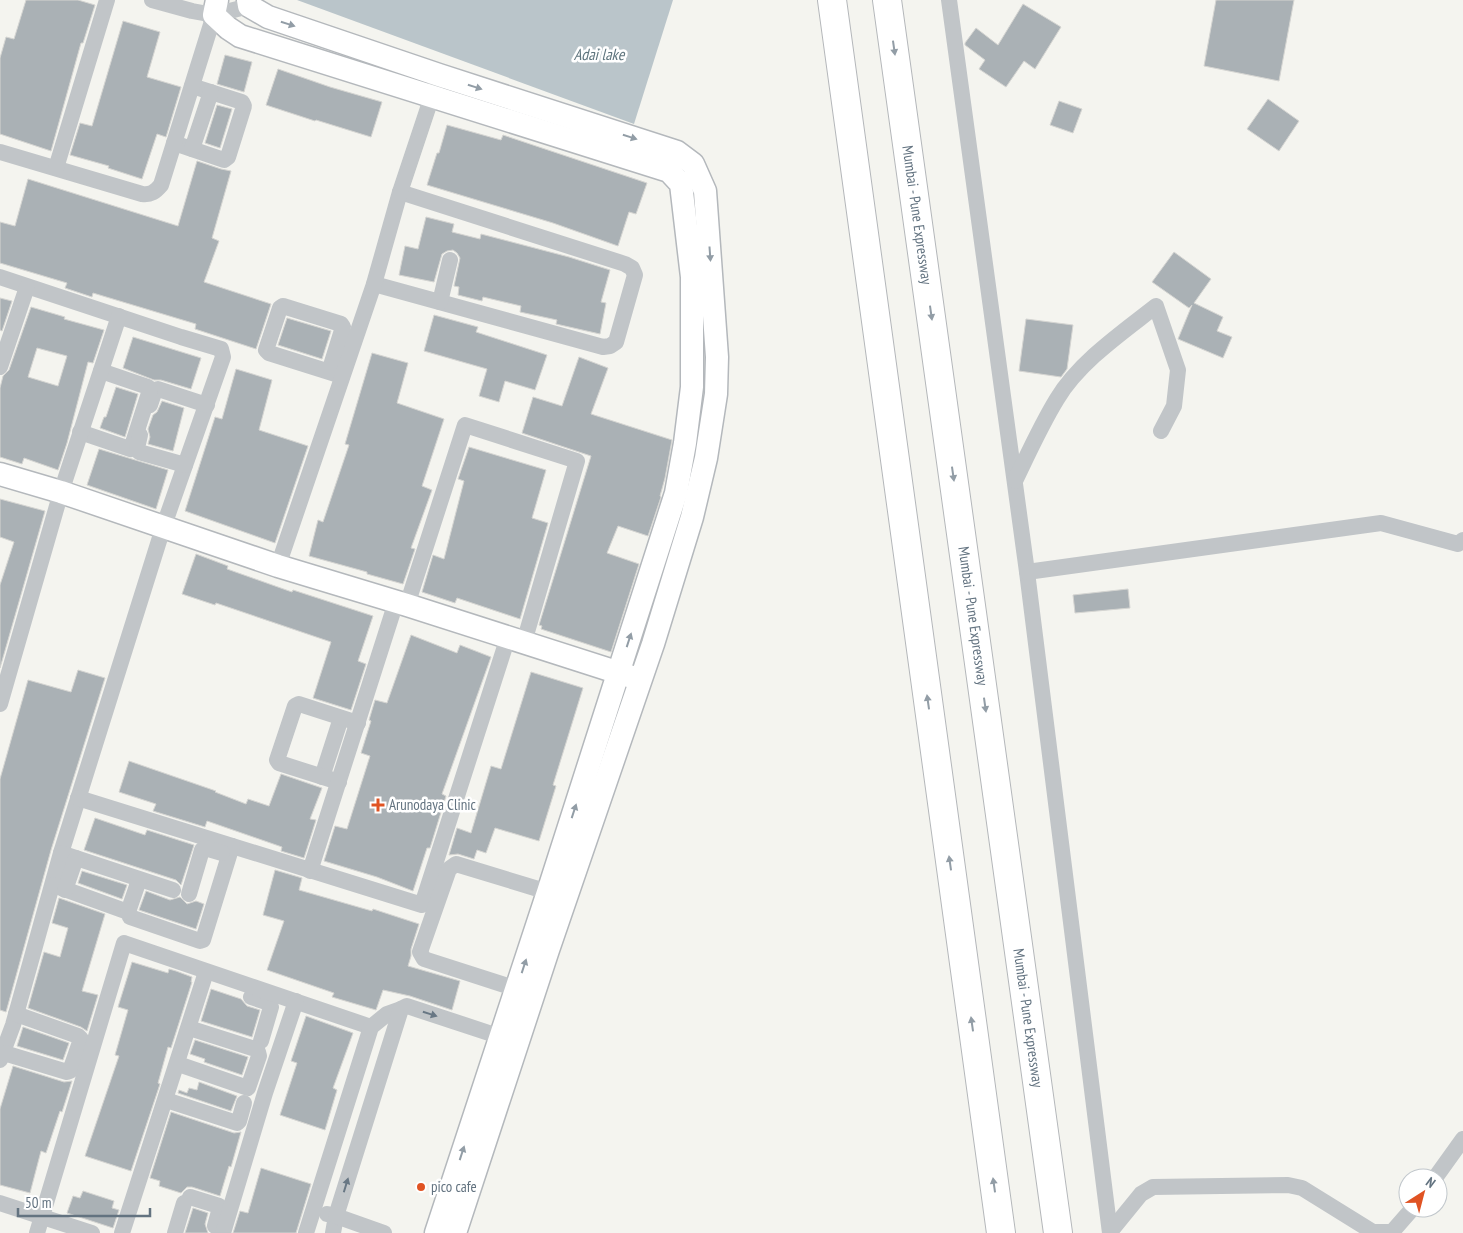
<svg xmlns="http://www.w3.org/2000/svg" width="1463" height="1233" font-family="'PT Sans Narrow',sans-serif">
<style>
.water{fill:#bac5ca}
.building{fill:#aab1b5;stroke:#d5d5d2;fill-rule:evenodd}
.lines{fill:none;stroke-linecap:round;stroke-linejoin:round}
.secondary-casing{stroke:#b4b8bc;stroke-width:25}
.highway-casing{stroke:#b4b7ba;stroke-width:30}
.street{stroke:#c1c5c8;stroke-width:16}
.secondary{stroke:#fff;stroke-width:22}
.highway{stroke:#fff;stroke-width:28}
.oneway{fill:#929da6}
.oneway2{fill:#687784}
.poi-dot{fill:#e05323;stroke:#fff;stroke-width:2}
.labels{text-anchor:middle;stroke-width:5;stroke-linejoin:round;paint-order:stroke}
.street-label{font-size:15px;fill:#637380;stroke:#fff}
.poi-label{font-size:15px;fill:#637380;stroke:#fff;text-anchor:start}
.water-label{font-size:16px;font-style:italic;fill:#5f757e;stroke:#fff}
</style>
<rect width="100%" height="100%" fill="#f4f4ef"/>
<polygon class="water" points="297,0 673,0 634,124"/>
<g class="building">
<polygon points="26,0 78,0 95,5 83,43 81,43 51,151 0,134 0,58 6,37 14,39"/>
<polygon points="1216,0 1294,0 1279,81 1204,66"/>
<polygon points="1023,4 1061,27 1035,69 1024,61 1006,87 979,69 985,60 965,45 965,43 976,28 998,45"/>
<polygon points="123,21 160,32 147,77 181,87 166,137 157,134 142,179 108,168 109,166 70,155 80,123 92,126"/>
<polygon points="225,55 252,62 244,92 217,84"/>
<polygon points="278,69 330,87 382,102 371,137 316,120 315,121 266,105"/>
<polygon points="1268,99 1299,121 1279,151 1247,129"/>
<polygon points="1059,101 1082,109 1073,133 1050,125"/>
<polygon points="217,105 232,109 220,148 205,143"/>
<polygon points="447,125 501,140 503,135 647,183 636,214 629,212 618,246 553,223 427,185 437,153 439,153"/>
<polygon points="197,161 221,169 231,171 212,238 219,241 204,282 271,304 256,349 195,329 196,324 93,293 92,297 65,288 67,283 0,263 0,222 15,226 28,179 178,226"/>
<polygon points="426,217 454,224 452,232 480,239 481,234 569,257 610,270 601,302 606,303 600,334 556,324 557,320 520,312 521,306 483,297 482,301 458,295 459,287 454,286 460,258 457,253 453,250 447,251 442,254 434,282 399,275 405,246 418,249"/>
<polygon points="1174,252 1211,279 1194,303 1223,317 1217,331 1232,337 1223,358 1178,339 1192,305 1189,308 1152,282"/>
<polygon points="0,298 12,301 2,331 0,330"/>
<path d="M31 307 65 317 64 319 104 330 93 363 88 362 67 443 58 470 24 458 22 464 0 457V388L3 376 9 370ZM37 348 67 356 58 386 28 377Z"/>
<polygon points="434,315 478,327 476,332 547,355 535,390 505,381 499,402 479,396 487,369 424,351"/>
<polygon points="287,318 331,331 322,359 278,345"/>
<polygon points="1026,319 1073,325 1067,369 1061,377 1019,371"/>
<polygon points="133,337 201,358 191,389 161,380 154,380 123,368"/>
<polygon points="372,353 408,363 397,403 444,419 422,486 432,490 411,548 415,549 403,584 367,574 367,572 309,556 318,520 323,522 349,445 345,444"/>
<polygon points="579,357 608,368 591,414 672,440 665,478 660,496 661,497 648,536 618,526 607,553 639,564 611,652 541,629 542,626 539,625 591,456 522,433 533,397 562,406"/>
<polygon points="236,369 272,380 259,430 308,446 275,543 185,511 215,417 222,419"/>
<polygon points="116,387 138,394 125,437 100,428 104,417 106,417"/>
<polygon points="162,401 184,408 173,451 148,444 150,437 148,429 153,415 157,412"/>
<polygon points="469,447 546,470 532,518 548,523 520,619 457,598 455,603 422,592 433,555 444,559 464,481 458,479"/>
<polygon points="99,449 168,470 156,509 87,485"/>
<polygon points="0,499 45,511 0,668 0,585 14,542 0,537"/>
<polygon points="196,554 228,566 227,569 292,592 293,590 373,616 358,661 366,664 351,710 313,698 331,642 216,603 215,605 182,594"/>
<polygon points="1128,589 1130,608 1075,613 1073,595"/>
<polygon points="411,635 457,653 460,645 491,657 442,794 446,796 430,848 427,848 413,891 377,877 324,861 335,826 347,829 370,756 361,753 371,721 369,720 375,700 387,703"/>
<polygon points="78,670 105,678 51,850 6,1012 0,1010 0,779 28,680 71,692"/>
<polygon points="531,672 583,688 553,785 556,786 539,841 495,828 486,853 477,850 474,859 458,854 449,855 457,828 471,833 491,766 501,769"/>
<polygon points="129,761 216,791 215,792 246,804 248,799 269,806 281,774 322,788 310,819 316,820 304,858 281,851 282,847 207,821 205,827 153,811 156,804 119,792"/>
<polygon points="95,818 145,835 147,830 194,845 181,885 176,880 84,850"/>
<polygon points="275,870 302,878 299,890 372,911 373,909 419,924 411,949 411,956 408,966 460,981 452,1010 410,996 383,990 376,1010 332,997 334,993 267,970 284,921 263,915"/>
<polygon points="82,871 127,885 122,899 78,883"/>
<polygon points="146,891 170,900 180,897 187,904 196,901 204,904 196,929 139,910"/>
<polygon points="59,898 105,914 82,991 98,995 87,1031 81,1027 28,1008 44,952 60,957 68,928 52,923"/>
<polygon points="132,962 168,973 169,969 176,971 192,977 191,982 192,982 171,1048 168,1047 158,1083 160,1084 131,1171 85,1156 119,1056 115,1055 128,1010 118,1007"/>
<polygon points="211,989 241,999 247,1006 260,1010 252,1037 201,1021"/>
<polygon points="306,1016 353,1033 333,1088 337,1090 325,1130 280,1115 297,1063 291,1061"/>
<polygon points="23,1027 69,1043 63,1060 17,1046"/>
<polygon points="195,1040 248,1057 242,1075 204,1062 205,1059 190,1054"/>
<polygon points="13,1066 64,1082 72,1081 62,1112 60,1111 46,1153 41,1151 30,1193 0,1185 0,1109"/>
<polygon points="199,1082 237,1096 231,1111 178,1093 179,1090 187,1093 189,1088 197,1090"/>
<polygon points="171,1112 234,1133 241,1132 231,1167 229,1166 220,1196 192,1187 187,1187 181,1193 159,1186 160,1181 150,1178"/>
<polygon points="261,1168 311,1184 296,1233 233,1233 240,1211 248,1213"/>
<polygon points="83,1191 114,1201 112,1208 119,1210 113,1228 67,1213 73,1196 80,1198"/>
<polygon points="193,1208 208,1213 205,1224 208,1233 185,1233"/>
</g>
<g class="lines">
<g class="secondary-casing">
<g id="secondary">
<polyline points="217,0 214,15 228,28 240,36 669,171 681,184 692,277 692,387 685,443 676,493 548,892 436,1233"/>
<polyline points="248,0 249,6 268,17 439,75 677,152 693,164 705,191 717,357 716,394 706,458 692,517 653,644 548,950 455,1233"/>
<polyline points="0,474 61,492 278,566 407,605 632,677"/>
</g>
</g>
<g class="highway-casing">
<g id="highway">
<polyline points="832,0 1001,1233"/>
<polyline points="887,0 1058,1233"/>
</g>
</g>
<g class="street">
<polyline points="152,0 192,11 214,15 249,6"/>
<polyline points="949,0 1027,572 1110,1233"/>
<polyline points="174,143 224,160 228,157 244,106 242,102 192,86"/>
<polyline points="192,149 211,92"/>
<path d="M0 152 142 194C151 195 155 192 161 185L214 15"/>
<polyline points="56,168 107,0"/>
<polyline points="0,277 181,337 221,349 223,357 163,528 61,853 13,1025 0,1060"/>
<polyline points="374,284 603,347 610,346 616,342 635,275 632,268 625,264 400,192"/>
<polyline points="440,302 450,260"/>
<polyline points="0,367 27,287"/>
<polyline points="329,372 343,327 341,324 283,306 280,308 266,350 269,353 342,376"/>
<polyline points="150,405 155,390 158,389 207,405"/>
<polyline points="80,432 130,449 132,446 150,390 148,387 101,371"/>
<polyline points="140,435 137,448 139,452 185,465"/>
<path d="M1015 481C1028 454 1041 425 1057 399 1079 362 1123 332 1156 306L1178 370 1174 406 1161 431"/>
<polyline points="278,566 374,284 400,192 435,87"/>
<polyline points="1027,572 1381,523 1458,544 1463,540"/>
<polyline points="407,605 465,425 577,461 524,642"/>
<polyline points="0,704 61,492 119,316"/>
<polyline points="322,777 341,718"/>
<polyline points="339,782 279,763 277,760 295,706 299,704 358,723"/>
<polyline points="78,798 422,905 508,637"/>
<polyline points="61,853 173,890"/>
<polyline points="310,871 396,602"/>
<polyline points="53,885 128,912 130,917 200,941 203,940 232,846"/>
<polyline points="65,890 76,858"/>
<polyline points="189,894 202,850 205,848 222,853"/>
<polyline points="128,912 139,880"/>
<polyline points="517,989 424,959 420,952 449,869 456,864 548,892"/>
<polyline points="251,997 269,1003 271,1007 261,1041"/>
<polyline points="4,1053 67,1072 70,1071 81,1039 78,1036 16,1014"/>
<polyline points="184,1066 248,1088 259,1056 258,1052 255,1049 189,1028"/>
<polyline points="166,1100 237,1123 239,1121 244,1103"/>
<polyline points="1435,1178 1463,1139"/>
<polyline points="190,1197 219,1206 220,1208 215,1226"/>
<polyline points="0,1203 92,1233"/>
<polyline points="327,1214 336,1216 333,1233"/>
<polyline points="1110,1232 1141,1194 1153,1187 1288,1185 1302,1188 1373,1232 1392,1232 1413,1208"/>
<polyline points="37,1233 124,943 371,1027"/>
<polyline points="122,1233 206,972"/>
<polyline points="175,1233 184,1203"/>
<polyline points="223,1233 265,1093 296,1001"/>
<polyline points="306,1233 371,1027 387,1014 401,1009"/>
<polyline points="384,1233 336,1216 401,1009 407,1006 501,1037"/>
</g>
<use href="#secondary" class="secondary"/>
<use href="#highway" class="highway"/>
</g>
<defs><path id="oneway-solid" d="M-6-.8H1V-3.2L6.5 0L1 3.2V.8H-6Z" transform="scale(1.25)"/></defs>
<g class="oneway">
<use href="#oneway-solid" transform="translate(288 24) rotate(18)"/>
<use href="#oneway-solid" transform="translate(894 48) rotate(82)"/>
<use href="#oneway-solid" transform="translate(475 87) rotate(18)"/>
<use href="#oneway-solid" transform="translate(630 137) rotate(18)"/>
<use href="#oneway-solid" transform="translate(710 254) rotate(86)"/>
<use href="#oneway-solid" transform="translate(931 313) rotate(82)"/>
<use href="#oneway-solid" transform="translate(953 474) rotate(82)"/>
<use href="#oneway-solid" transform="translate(629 640) rotate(-72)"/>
<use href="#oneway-solid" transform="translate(928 702) rotate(-98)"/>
<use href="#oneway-solid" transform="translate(985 705) rotate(82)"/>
<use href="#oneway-solid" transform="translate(574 811) rotate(-72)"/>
<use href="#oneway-solid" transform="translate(950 863) rotate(-98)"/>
<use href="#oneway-solid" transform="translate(524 966) rotate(-72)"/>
<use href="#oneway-solid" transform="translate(972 1024) rotate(-98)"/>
<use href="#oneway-solid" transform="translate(462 1153) rotate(-72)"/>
<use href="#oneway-solid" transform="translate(994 1185) rotate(-98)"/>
</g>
<g class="oneway2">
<use href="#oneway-solid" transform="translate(430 1014) rotate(18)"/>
<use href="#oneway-solid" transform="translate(346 1185) rotate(-73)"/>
</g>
<g class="poi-dot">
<path d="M375.5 797.5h5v5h5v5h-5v5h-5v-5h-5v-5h5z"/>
<circle cx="421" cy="1187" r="5"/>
</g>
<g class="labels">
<g class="street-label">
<text transform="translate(917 215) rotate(82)" y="5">Mumbai - Pune Expressway</text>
<text transform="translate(973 616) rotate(82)" y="5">Mumbai - Pune Expressway</text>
<text transform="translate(1028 1018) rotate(82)" y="5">Mumbai - Pune Expressway</text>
</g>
<g class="poi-label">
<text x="389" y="810">Arunodaya Clinic</text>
<text x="431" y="1192">pico cafe</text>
</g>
<g class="water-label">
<text x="599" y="60">Adai lake</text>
</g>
</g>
<g transform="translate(1423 1193) rotate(36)"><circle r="24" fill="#ffffff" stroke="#c1c7cc"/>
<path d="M0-4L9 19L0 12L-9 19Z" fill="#e05323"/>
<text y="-8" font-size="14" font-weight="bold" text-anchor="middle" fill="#637380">N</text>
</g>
<path d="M18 1208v8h132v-8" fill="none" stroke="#637380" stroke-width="2.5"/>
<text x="25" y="1208" font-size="15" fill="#637380" stroke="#ffffff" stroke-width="4" paint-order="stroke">50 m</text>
</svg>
